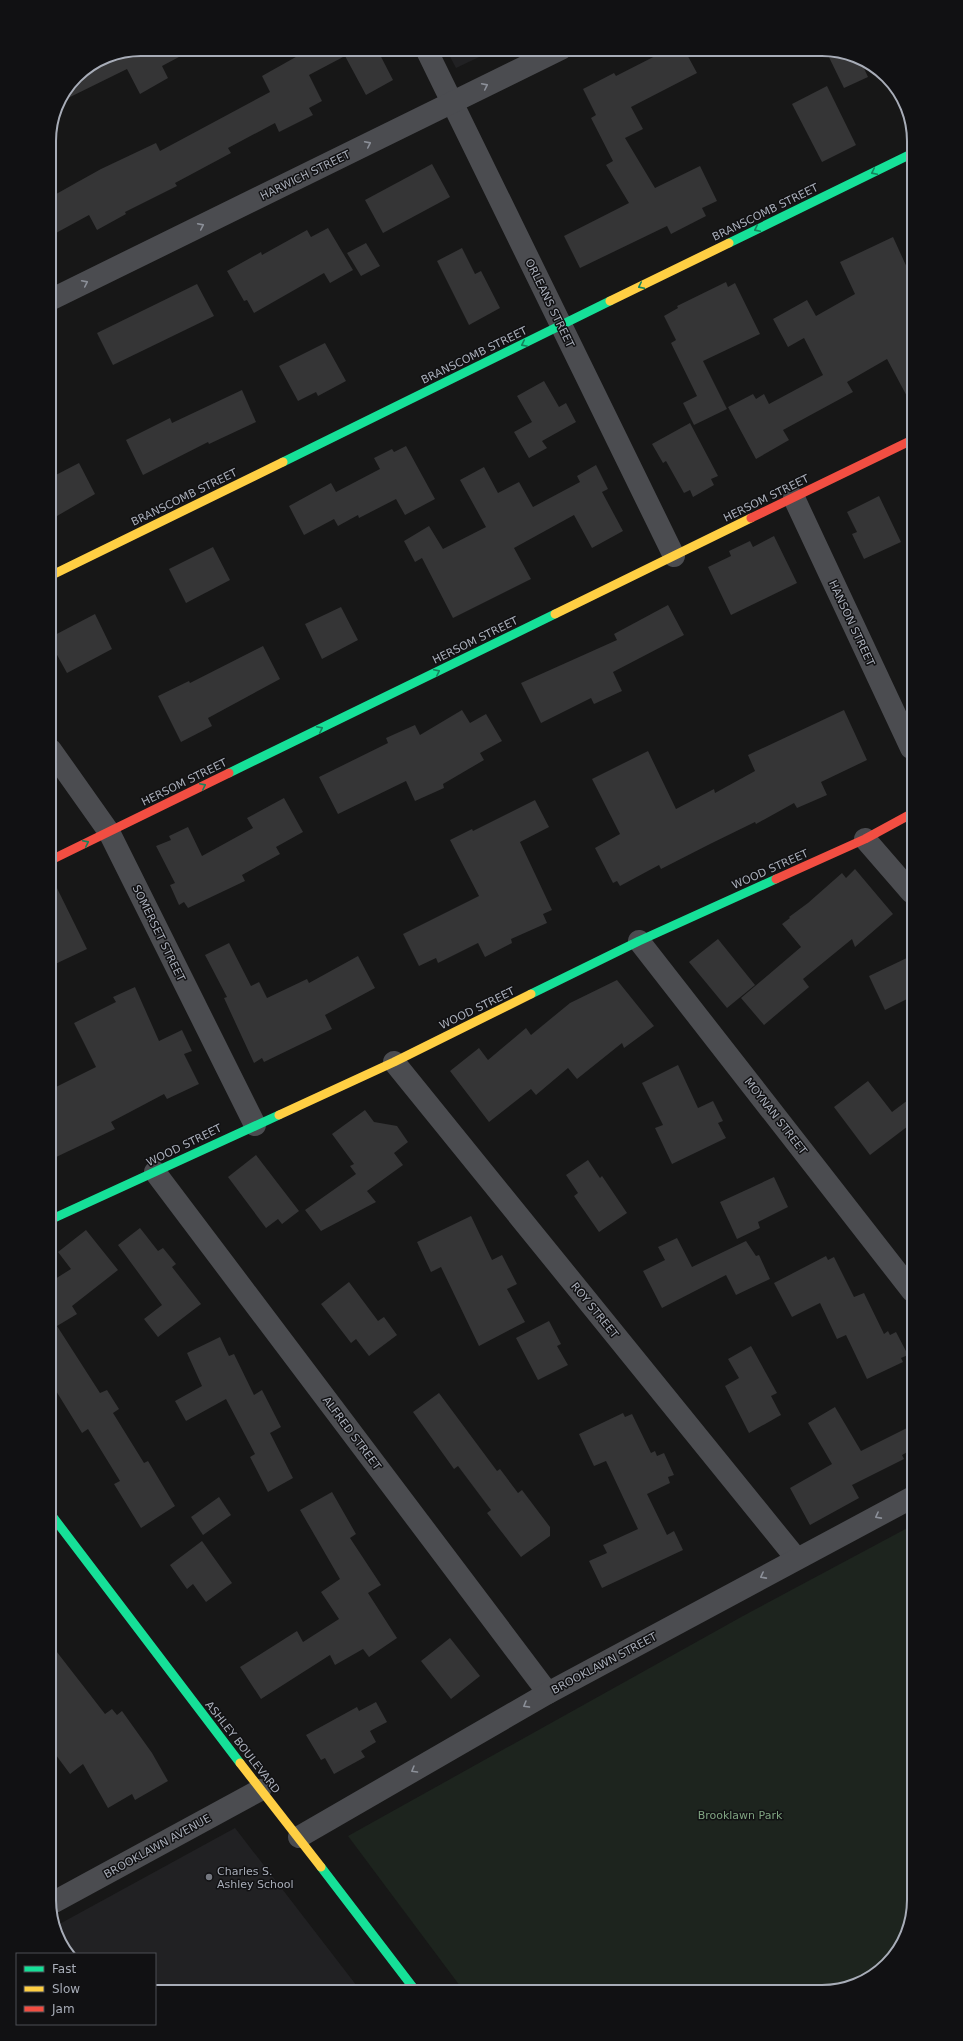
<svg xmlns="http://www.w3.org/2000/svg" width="963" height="2041" font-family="'DejaVu Sans',sans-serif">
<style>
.built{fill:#212123}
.green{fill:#1d241e}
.building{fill:#353536}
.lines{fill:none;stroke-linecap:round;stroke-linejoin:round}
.street{stroke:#4b4c50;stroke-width:22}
.fast{stroke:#16e098;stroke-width:9}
.slow{stroke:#ffcf43;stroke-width:9}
.jam{stroke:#f24e42;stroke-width:9}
.oneway{stroke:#8c9099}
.oneway2{stroke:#14835c}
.poi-dot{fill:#757880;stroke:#111113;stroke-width:1.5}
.labels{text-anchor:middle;stroke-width:3;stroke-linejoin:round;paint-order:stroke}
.street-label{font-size:11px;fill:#a8adb8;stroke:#111113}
.park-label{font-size:11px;fill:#7fa381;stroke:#111113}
.poi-label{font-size:11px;fill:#a8adb8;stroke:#111113;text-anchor:start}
.rim{fill:none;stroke:#a8adb8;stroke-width:2}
</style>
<rect width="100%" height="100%" fill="#171717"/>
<g class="built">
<polygon points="446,49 496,49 456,68"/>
<polygon points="235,1828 360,1990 155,1992 155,1954 71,1954 54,1930 54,1927"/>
</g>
<polygon class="green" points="913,1525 914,1900 898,1951 852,1987 463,1990 348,1836 743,1616"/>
<g class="building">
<polygon points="141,49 194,49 162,66 168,78 140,94 127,69 66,99 63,94 76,76 106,56"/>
<polygon points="310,49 377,49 393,80 366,95 345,56 309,75 322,101 309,108 313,115 279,132 275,123 228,148 231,153 175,183 177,186 125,212 126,214 97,230 89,215 56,233 49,220 49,198 101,169 156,143 160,151 270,92 262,76"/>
<polygon points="669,49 684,49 697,73 631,107 643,129 625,138 655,188 700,166 717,201 702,208 706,216 671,234 667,226 580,268 564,236 629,203 606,165 613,161 591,118 596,115 583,89 614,73 616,76"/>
<polygon points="825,49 861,62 868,77 844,88"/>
<polygon points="827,86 856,145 822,162 792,104"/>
<polygon points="432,164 450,197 383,233 365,200"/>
<polygon points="328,228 353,270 330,283 324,273 254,313 247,300 244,301 227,271 261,252 262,255 307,230 311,237"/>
<polygon points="893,237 909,272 910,402 887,359 847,382 853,392 783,430 789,440 756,459 728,407 753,394 756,399 764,394 769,404 823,375 804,338 788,347 773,319 807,300 816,316 855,294 840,262"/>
<polygon points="366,243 380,266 361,276 347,253"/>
<polygon points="462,248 475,274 481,271 500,308 469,325 437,261"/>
<polygon points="726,282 728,287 735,283 760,334 703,361 727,409 694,425 683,403 697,396 671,343 676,340 664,316 678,308 677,306"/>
<polygon points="197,284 214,316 113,365 97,333"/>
<polygon points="325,343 346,381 318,396 316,392 298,401 279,366"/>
<polygon points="544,381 559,407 566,403 576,422 542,441 547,448 529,458 514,432 532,422 517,396"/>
<polygon points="242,390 256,422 209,444 208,442 143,475 126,440 170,418 172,423"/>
<polygon points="690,423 718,476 711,479 714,485 693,497 690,490 684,493 666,461 663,463 652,444"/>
<polygon points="406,446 435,499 405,515 396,499 359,518 358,515 338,526 334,519 304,535 289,506 331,483 336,492 380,469 374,458 392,449 394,452"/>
<polygon points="79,463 95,494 57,516 50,502 50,478"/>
<polygon points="596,465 608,489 602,492 623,531 592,548 574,515 514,548 531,579 453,618 422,558 415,562 404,541 429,526 443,549 486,527 460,480 484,467 498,493 519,482 533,507 580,482 577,476"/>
<polygon points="879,496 901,542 864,559 852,534 857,532 847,512"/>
<polygon points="774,536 797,583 731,615 708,567 731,556 729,551 750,541 753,547"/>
<polygon points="213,547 230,580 186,603 169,569"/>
<polygon points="668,605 684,635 613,672 622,691 594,704 591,698 541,723 521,683 617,640 614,634"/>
<polygon points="341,607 358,640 322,659 305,624"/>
<polygon points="95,614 112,649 67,673 51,644 51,637"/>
<polygon points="263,646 280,679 208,718 212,726 181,742 158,696 189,681 190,683"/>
<polygon points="462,710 470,723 486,714 502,741 480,753 484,760 443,784 444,788 415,801 406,781 338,814 319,777 388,743 386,738 415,725 420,735"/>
<polygon points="844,710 867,760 821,782 827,795 797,808 794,803 756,824 755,822 710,844 661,869 659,865 620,886 617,881 613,883 595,848 620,834 592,779 648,751 676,809 714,789 715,793 755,771 748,755"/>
<polygon points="284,798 303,832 276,847 280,854 242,875 245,881 188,908 184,902 179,905 170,885 175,883 156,846 171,840 169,836 188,827 202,856 253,828 247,818"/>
<polygon points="535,800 549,827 520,842 552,910 543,914 547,923 511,939 512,943 485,957 478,943 438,963 436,958 419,966 403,934 479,896 450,840 472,829 473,831"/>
<polygon points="855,869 893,914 855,947 852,939 803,979 809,987 764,1025 741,998 801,947 782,924 790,918 789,917 808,903 842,873 846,878"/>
<polygon points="51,876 87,949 51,966"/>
<polygon points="718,939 755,985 727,1008 689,962"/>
<polygon points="229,943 251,986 259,982 267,998 307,979 309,983 358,956 375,988 325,1015 332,1029 264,1062 262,1058 254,1063 224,998 227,997 205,955"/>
<polygon points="911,956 911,997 885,1010 869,976"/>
<polygon points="617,980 654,1026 624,1048 622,1043 577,1079 568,1068 536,1095 531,1089 489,1122 450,1071 479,1048 488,1060 526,1028 531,1035 570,1003"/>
<polygon points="135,987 159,1041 182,1030 192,1051 184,1054 199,1084 167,1099 164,1094 111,1122 115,1129 52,1159 52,1089 96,1067 74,1023 116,1002 113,997"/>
<polygon points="678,1065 698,1108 713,1101 723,1121 718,1123 726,1138 672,1164 655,1128 663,1125 642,1083"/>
<polygon points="868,1081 892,1112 912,1097 912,1123 870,1155 834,1107"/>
<polygon points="365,1110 374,1122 397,1126 408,1142 394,1153 403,1165 367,1191 376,1202 321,1231 305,1210 356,1174 350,1166 354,1164 332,1134"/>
<polygon points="256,1155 299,1211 282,1224 278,1219 266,1228 228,1177"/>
<polygon points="588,1160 600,1178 602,1176 627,1213 599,1232 574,1196 578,1193 566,1175"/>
<polygon points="774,1177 788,1207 758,1222 760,1228 737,1239 720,1202"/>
<polygon points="471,1216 492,1260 502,1255 517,1284 507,1289 525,1322 479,1346 441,1267 431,1272 417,1242"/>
<polygon points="140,1228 158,1251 163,1248 176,1264 172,1267 201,1304 158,1337 144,1319 162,1305 118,1245"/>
<polygon points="86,1230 118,1270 72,1306 77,1314 57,1326 100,1393 107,1390 119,1409 113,1413 144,1463 148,1461 175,1506 141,1528 114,1484 120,1481 88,1429 82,1433 53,1386 52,1273 55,1279 71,1269 58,1252"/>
<polygon points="677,1238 692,1267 746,1241 756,1256 759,1255 770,1279 736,1295 726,1275 662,1308 643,1271 665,1260 658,1247"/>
<polygon points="826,1256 828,1260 834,1257 854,1297 864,1293 884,1334 888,1331 890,1335 896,1332 908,1355 901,1358 903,1362 867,1379 846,1335 837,1339 820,1303 792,1317 774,1283"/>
<polygon points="349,1282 378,1321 384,1317 397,1335 369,1356 356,1339 351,1343 321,1304"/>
<polygon points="549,1321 561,1344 557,1346 568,1365 538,1380 516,1338"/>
<polygon points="220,1337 229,1356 234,1354 254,1395 262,1390 281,1427 270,1433 293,1478 268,1492 250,1457 255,1454 226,1399 186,1421 175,1401 202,1386 187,1353"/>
<polygon points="751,1346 777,1393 771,1396 781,1415 749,1433 725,1386 739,1378 728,1359"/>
<polygon points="439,1393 497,1471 500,1469 518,1493 522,1490 550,1527 550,1536 521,1557 487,1513 491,1510 458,1466 454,1469 413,1412"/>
<polygon points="835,1407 861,1451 913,1425 913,1449 902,1455 904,1459 852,1485 859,1498 810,1525 790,1488 832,1464 808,1423"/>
<polygon points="623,1413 625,1417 632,1414 651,1453 655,1451 657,1456 664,1453 674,1475 668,1477 670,1483 647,1494 667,1535 674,1531 683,1550 602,1588 589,1561 607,1553 603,1545 638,1529 606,1461 594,1466 579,1434"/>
<polygon points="332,1492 356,1534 350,1538 381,1585 368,1593 397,1638 369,1657 363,1649 335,1665 330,1655 261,1699 240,1667 297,1631 303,1642 339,1619 321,1592 340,1579 300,1510"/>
<polygon points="219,1497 231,1515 203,1535 191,1517"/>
<polygon points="202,1541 232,1583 206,1602 193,1584 187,1589 170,1565"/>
<polygon points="450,1638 480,1676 451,1699 421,1661"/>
<polygon points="53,1647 105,1714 112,1709 117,1715 122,1711 152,1753 168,1781 135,1800 132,1794 108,1808 83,1764 70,1774 53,1751"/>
<polygon points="376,1702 387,1722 370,1731 376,1742 361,1751 365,1757 334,1774 325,1758 321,1760 306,1735 357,1707 359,1711"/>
</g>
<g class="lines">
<g class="street">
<polyline points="426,49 674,556"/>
<polyline points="50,300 561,49"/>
<polyline points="794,498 911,748"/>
<polyline points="51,750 109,832 255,1125"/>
<polyline points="865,839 911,892"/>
<polyline points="639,941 912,1291"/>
<polyline points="394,1062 796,1558"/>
<polyline points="155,1172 548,1693"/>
<polyline points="299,1837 548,1693 913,1497"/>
<polyline points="54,1902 260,1790"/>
</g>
<g class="fast">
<polyline points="729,243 909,155"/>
<polyline points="283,462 610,301"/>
<polyline points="229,773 555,614"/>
<polyline points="531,994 639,941 776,879"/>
<polyline points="52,1219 279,1115"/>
<polyline points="53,1517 240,1763"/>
<polyline points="321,1867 415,1990"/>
</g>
<g class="slow">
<polyline points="610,301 729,243"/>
<polyline points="50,576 283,462"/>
<polyline points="555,614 751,518"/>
<polyline points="279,1115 394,1062 531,994"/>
<polyline points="240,1763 321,1867"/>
</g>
<g class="jam">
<polyline points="751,518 910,441"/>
<polyline points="51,860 229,773"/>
<polyline points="776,879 865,839 911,814"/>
</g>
</g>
<defs><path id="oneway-chevron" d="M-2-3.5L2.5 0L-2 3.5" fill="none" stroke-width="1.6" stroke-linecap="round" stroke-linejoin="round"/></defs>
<g class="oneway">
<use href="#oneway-chevron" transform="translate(485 86) rotate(-26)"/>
<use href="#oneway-chevron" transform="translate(368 144) rotate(-26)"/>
<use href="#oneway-chevron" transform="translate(201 226) rotate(-26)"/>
<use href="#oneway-chevron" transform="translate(85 283) rotate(-26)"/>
<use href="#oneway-chevron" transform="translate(878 1516) rotate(152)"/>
<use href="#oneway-chevron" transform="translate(763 1576) rotate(152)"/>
<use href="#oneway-chevron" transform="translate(526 1705) rotate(150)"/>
<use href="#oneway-chevron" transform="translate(414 1770) rotate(150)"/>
</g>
<g class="oneway2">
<use href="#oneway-chevron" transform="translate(874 172) rotate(154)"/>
<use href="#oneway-chevron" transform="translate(757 229) rotate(154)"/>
<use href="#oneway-chevron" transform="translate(641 286) rotate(154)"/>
<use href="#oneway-chevron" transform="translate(524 344) rotate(154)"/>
<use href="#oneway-chevron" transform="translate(437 672) rotate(-26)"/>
<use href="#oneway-chevron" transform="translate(320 729) rotate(-26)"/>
<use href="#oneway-chevron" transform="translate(203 786) rotate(-26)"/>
<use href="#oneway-chevron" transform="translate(86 843) rotate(-26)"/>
</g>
<circle class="poi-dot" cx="209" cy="1877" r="4"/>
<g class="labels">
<g class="street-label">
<text transform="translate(305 175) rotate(-26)" y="4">HARWICH STREET</text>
<text transform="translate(765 212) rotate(-26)" y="4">BRANSCOMB STREET</text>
<text transform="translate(550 303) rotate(64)" y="4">ORLEANS STREET</text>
<text transform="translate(474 355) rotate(-26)" y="4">BRANSCOMB STREET</text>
<text transform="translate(184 497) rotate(-26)" y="4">BRANSCOMB STREET</text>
<text transform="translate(766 498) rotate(-26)" y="4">HERSOM STREET</text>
<text transform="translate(852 623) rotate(65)" y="4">HANSON STREET</text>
<text transform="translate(475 640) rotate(-26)" y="4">HERSOM STREET</text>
<text transform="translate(184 782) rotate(-26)" y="4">HERSOM STREET</text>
<text transform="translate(770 869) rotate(-24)" y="4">WOOD STREET</text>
<text transform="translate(159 933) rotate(64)" y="4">SOMERSET STREET</text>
<text transform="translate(477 1008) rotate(-26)" y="4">WOOD STREET</text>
<text transform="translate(776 1116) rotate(52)" y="4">MOYNAN STREET</text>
<text transform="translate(184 1145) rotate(-26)" y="4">WOOD STREET</text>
<text transform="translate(595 1310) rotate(51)" y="4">ROY STREET</text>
<text transform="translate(352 1433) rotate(53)" y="4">ALFRED STREET</text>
<text transform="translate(604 1663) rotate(-28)" y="4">BROOKLAWN STREET</text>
<text transform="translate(243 1747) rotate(52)" y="4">ASHLEY BOULEVARD</text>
<text transform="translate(157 1846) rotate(-29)" y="4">BROOKLAWN AVENUE</text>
</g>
<g class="park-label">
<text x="740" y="1819">Brooklawn Park</text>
</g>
<g class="poi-label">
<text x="217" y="1875">Charles S.<tspan x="217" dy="13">Ashley School</tspan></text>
</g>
</g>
<path d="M0 0H963V2041H0ZM141 56H822A85 85 0 0 1 907 141V1900A85 85 0 0 1 822 1985H141A85 85 0 0 1 56 1900V141A85 85 0 0 1 141 56Z" fill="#111113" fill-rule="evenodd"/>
<path class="rim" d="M141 56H822A85 85 0 0 1 907 141V1900A85 85 0 0 1 822 1985H141A85 85 0 0 1 56 1900V141A85 85 0 0 1 141 56Z"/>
<rect x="16" y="1953" width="140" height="72" fill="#111113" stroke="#4d4f55"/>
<rect x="24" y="1966" width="20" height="6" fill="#16e098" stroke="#4d4f55"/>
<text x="52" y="1973" font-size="12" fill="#a8adb8">Fast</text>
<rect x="24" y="1986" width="20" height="6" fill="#ffcf43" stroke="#4d4f55"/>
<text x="52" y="1993" font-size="12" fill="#a8adb8">Slow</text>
<rect x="24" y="2006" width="20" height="6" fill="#f24e42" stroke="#4d4f55"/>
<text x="52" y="2013" font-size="12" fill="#a8adb8">Jam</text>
</svg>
